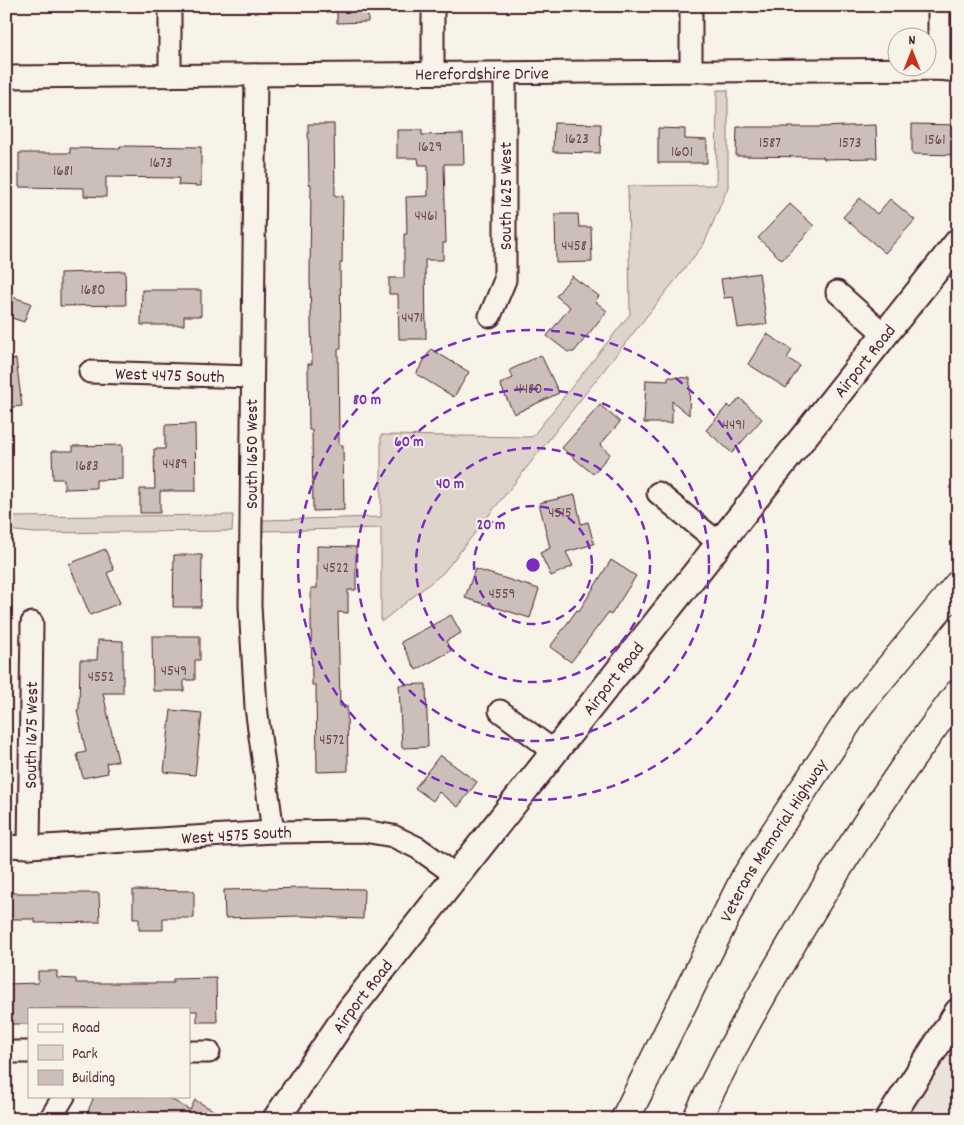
<svg xmlns="http://www.w3.org/2000/svg" width="964" height="1125" font-family="Dekko,sans-serif">
<style>
.built{fill:#eae3da}
.green{fill:#ded4cc;stroke:#947a7c}
.building{fill:#ccbfb9;stroke:#4a1f2b}
.lines{fill:none;stroke-linecap:round;stroke-linejoin:round}
.minor-casing{stroke:#4a1f2b;stroke-width:25}
.tertiary-casing{stroke:#4a1f2b;stroke-width:30}
.motorway-casing{stroke:#4a1f2b;stroke-width:31}
.minor{stroke:#f7f3e8;stroke-width:21}
.tertiary{stroke:#f7f3e8;stroke-width:26}
.motorway{stroke:#f7f3e8;stroke-width:28}
.ring{fill:none;stroke:#7b2cbf;stroke-width:2.5;stroke-dasharray:9 6}
.labels{text-anchor:middle;stroke-width:4;stroke-linejoin:round;paint-order:stroke}
.number-label{font-size:15px;fill:#6a474e}
.street-label{font-size:18px;fill:#4a1f2b;stroke:#f7f3e8}
.centre{fill:#7b2cbf;stroke:#f7f3e8;stroke-width:2.5}
.ring-label{font-size:15px;text-anchor:middle;font-weight:bold;fill:#7b2cbf;stroke:#f7f3e8;stroke-width:4;stroke-linejoin:round;paint-order:stroke}
</style>
<rect width="100%" height="100%" fill="#f7f3e8"/>
<filter id="ink" filterUnits="userSpaceOnUse"><feTurbulence type="fractalNoise" baseFrequency=".02" numOctaves="2"/><feDisplacementMap in="SourceGraphic" scale="10" xChannelSelector="R" yChannelSelector="G"/><feConvolveMatrix kernelMatrix="1 2 1 2 8 2 1 2 1" color-interpolation-filters="sRGB"/></filter>
<g filter="url(#ink)">
<polygon class="built" points="958,1032 958,1119 903,1119"/>
<g class="green">
<polygon points="717,90 728,90 728,187 704,244 443,573 381,622 381,528 262,531 263,520 381,517 381,435 532,437 630,314 628,186 716,185"/>
<polygon points="233,515 232,531 35,533 6,530 6,517"/>
</g>
<g class="building">
<polygon points="337,6 368,6 368,22 337,23"/>
<polygon points="554,123 601,124 600,153 553,152"/>
<polygon points="308,124 334,124 335,196 343,196 342,263 340,263 341,349 338,349 339,445 343,445 344,510 313,511 312,430 309,430 308,364 312,364 310,278 311,184 309,184"/>
<polygon points="912,124 958,125 958,155 912,154"/>
<polygon points="876,125 877,158 824,159 823,157 736,156 737,127 819,127"/>
<polygon points="658,128 685,129 685,139 707,140 707,163 658,163"/>
<polygon points="397,130 422,130 422,135 463,134 464,164 444,164 446,243 443,243 443,260 425,260 426,339 399,339 398,294 389,294 389,278 404,278 404,234 407,234 406,197 428,196 428,165 419,165 418,158 397,158"/>
<polygon points="120,146 201,147 201,186 178,185 179,178 106,177 106,197 84,196 84,188 19,187 19,153 70,153 70,148 120,149"/>
<polygon points="860,198 877,214 890,199 915,220 885,253 843,217"/>
<polygon points="790,204 814,226 782,260 758,238"/>
<polygon points="555,214 578,214 579,227 591,227 592,262 556,263"/>
<polygon points="125,271 126,305 60,306 60,273"/>
<polygon points="759,273 767,324 738,328 733,297 724,298 721,279"/>
<polygon points="572,276 599,296 595,301 607,311 574,352 568,352 547,336 570,307 556,296"/>
<polygon points="142,290 201,290 201,316 184,316 184,325 141,325"/>
<polygon points="6,295 31,303 24,322 6,316"/>
<polygon points="767,334 792,350 787,358 800,366 786,388 748,364"/>
<polygon points="431,349 469,372 454,397 416,374"/>
<polygon points="541,355 559,393 514,414 500,384 513,378 510,370"/>
<polygon points="16,359 22,406 6,408 6,360"/>
<polygon points="668,377 690,378 689,415 672,401 672,423 644,423 646,380 668,381"/>
<polygon points="740,398 762,419 732,453 706,430 728,405 731,408"/>
<polygon points="600,405 620,422 600,445 610,454 593,474 562,448"/>
<polygon points="195,424 196,491 160,491 160,513 140,513 140,489 155,489 154,449 165,449 165,425"/>
<polygon points="122,445 122,479 96,480 96,488 64,489 64,479 53,479 52,451 73,451 73,446"/>
<polygon points="575,495 581,524 588,522 594,544 566,552 573,566 551,576 540,553 550,548 539,503"/>
<polygon points="317,546 356,547 356,590 348,590 348,613 338,612 340,706 347,706 348,771 317,772 316,685 312,685 311,618 311,588 317,588"/>
<polygon points="105,549 114,570 107,573 120,603 90,615 69,564"/>
<polygon points="174,555 202,555 201,607 173,607"/>
<polygon points="611,560 636,576 611,615 608,613 571,662 550,647 577,610 579,611"/>
<polygon points="475,569 539,589 530,618 465,598"/>
<polygon points="451,615 461,633 446,641 451,651 416,670 401,642"/>
<polygon points="152,636 200,636 200,660 195,660 195,680 184,680 184,691 153,691"/>
<polygon points="98,640 123,641 123,693 103,693 118,761 106,763 108,773 83,778 77,754 86,752 77,710 79,709 80,660 97,660"/>
<polygon points="426,684 428,747 402,748 399,685"/>
<polygon points="171,710 202,713 195,775 164,772"/>
<polygon points="440,755 477,782 458,807 439,792 433,801 415,788"/>
<polygon points="302,888 364,889 363,919 301,916 225,918 224,890"/>
<polygon points="133,890 194,891 194,918 163,918 163,930 139,930 139,918 133,918"/>
<polygon points="6,893 99,893 100,922 35,923 35,919 6,919"/>
<polygon points="38,971 57,971 57,978 76,979 76,983 173,983 173,979 216,978 217,1022 197,1022 197,1011 189,1011 189,1009 29,1009 29,1024 10,1024 10,1016 6,1016 6,984 38,983"/>
<polygon points="94,1096 165,1096 190,1110 195,1100 229,1119 85,1119"/>
</g>
<g class="lines">
<g class="minor-casing">
<g id="minor">
<polyline points="433,6 433,73"/>
<polyline points="691,6 691,71"/>
<polyline points="939,6 939,69"/>
<polyline points="256,75 250,606 256,707 273,832"/>
<polyline points="170,76 170,6"/>
<path id="s1" d="M6 77 939 69 958 71"/>
<polyline points="837,292 885,335"/>
<polyline points="490,316 505,280 505,73"/>
<path id="s2" d="M90 372 251 377"/>
<polyline points="658,493 720,544"/>
<polyline points="500,711 555,752"/>
<path id="s3" d="M6 846 29 847 273 832 364 831 393 836 418 848 457 876"/>
<path id="s4" d="M29 847 32 623"/>
<polyline points="6,1052 29,1052"/>
<polyline points="189,1052 209,1052"/>
<polyline points="50,1119 64,1096"/>
</g>
</g>
<g class="tertiary-casing">
<g id="tertiary">
<path id="s5" d="M276 1119 351 1009 958 242"/>
<polyline points="889,1119 958,1012"/>
</g>
</g>
<g class="motorway-casing">
<g id="motorway">
<path id="s6" d="M625 1119 745 878 859 705 958 585"/>
<path d="M697 1119C722 1065 751 1013 781 962 835 869 893 780 958 694"/>
</g>
</g>
<use href="#minor" class="minor"/>
<use href="#tertiary" class="tertiary"/>
<use href="#motorway" class="motorway"/>
</g>
</g>
<g class="ring">
<circle cx="533" cy="565" r="59"/>
<circle cx="533" cy="565" r="117"/>
<circle cx="533" cy="565" r="176"/>
<circle cx="533" cy="565" r="235"/>
</g>
<g class="labels">
<g class="number-label">
<text x="577" y="143">1623</text>
<text x="935" y="144">1561</text>
<text x="770" y="147">1587</text>
<text x="850" y="147">1573</text>
<text x="430" y="151">1629</text>
<text x="682" y="156">1601</text>
<text x="161" y="167">1673</text>
<text x="63" y="175">1681</text>
<text x="426" y="220">4461</text>
<text x="574" y="250">4458</text>
<text x="93" y="294">1680</text>
<text x="412" y="322">4471</text>
<text x="529" y="393">4480</text>
<text x="734" y="429">4491</text>
<text x="175" y="468">4489</text>
<text x="87" y="470">1683</text>
<text x="560" y="517">4515</text>
<text x="336" y="572">4522</text>
<text x="502" y="598">4559</text>
<text x="174" y="675">4549</text>
<text x="101" y="681">4552</text>
<text x="332" y="744">4572</text>
</g>
<g class="street-label">
<text dy="6" stroke="none"><textPath href="#s1" startOffset="476">Herefordshire Drive</textPath></text>
<text transform="translate(505 196) rotate(-90)" y="6">South 1625 West</text>
<text dy="6" stroke="none"><textPath href="#s5" startOffset="960">Airport Road</textPath></text>
<text dy="6" stroke="none"><textPath href="#s2" startOffset="80">West 4475 South</textPath></text>
<text transform="translate(251 454) rotate(-90)" y="6">South 1650 West</text>
<text dy="6" stroke="none"><textPath href="#s5" startOffset="555">Airport Road</textPath></text>
<text dy="6" stroke="none"><textPath href="#s4" startOffset="112">South 1675 West</textPath></text>
<text dy="6" stroke="none"><textPath href="#s3" startOffset="231">West 4575 South</textPath></text>
<text dy="6" stroke="none"><textPath href="#s6" startOffset="316">Veterans Memorial Highway</textPath></text>
<text dy="6" stroke="none"><textPath href="#s5" startOffset="150">Airport Road</textPath></text>
</g>
</g>
<circle cx="533" cy="565" r="8" class="centre"/>
<g class="ring-label">
<text x="367" y="404">80 m</text>
<text x="409" y="446">60 m</text>
<text x="450" y="488">40 m</text>
<text x="491" y="529">20 m</text>
</g>
<rect width="964" height="1125" fill="none" stroke="#f7f3e8" stroke-width="25"/>
<rect x="12" y="12" width="939" height="1100" fill="none" stroke="#4a1f2b" stroke-width="2" filter="url(#ink)"/>
<rect x="28" y="1008" width="162" height="90" fill="#f7f3e8" stroke="#b29e9c"/>
<rect x="38" y="1024" width="25" height="8" fill="#f7f3e8" stroke="#b29e9c"/>
<text x="72" y="1032" font-size="15" fill="#4a1f2b">Road</text>
<rect x="38" y="1045" width="25" height="15" fill="#ded4cc" stroke="#b29e9c"/>
<text x="72" y="1058" font-size="15" fill="#4a1f2b">Park</text>
<rect x="38" y="1070" width="25" height="15" fill="#ccbfb9" stroke="#b29e9c"/>
<text x="72" y="1082" font-size="15" fill="#4a1f2b">Building</text>
<g transform="translate(912 52)"><circle r="24" fill="#f7f3e8" stroke="#b29e9c"/>
<path d="M0-4L9 19L0 12L-9 19Z" fill="#c8321e"/>
<text y="-8" font-size="14" font-weight="bold" text-anchor="middle" fill="#4a1f2b">N</text>
</g>
</svg>
